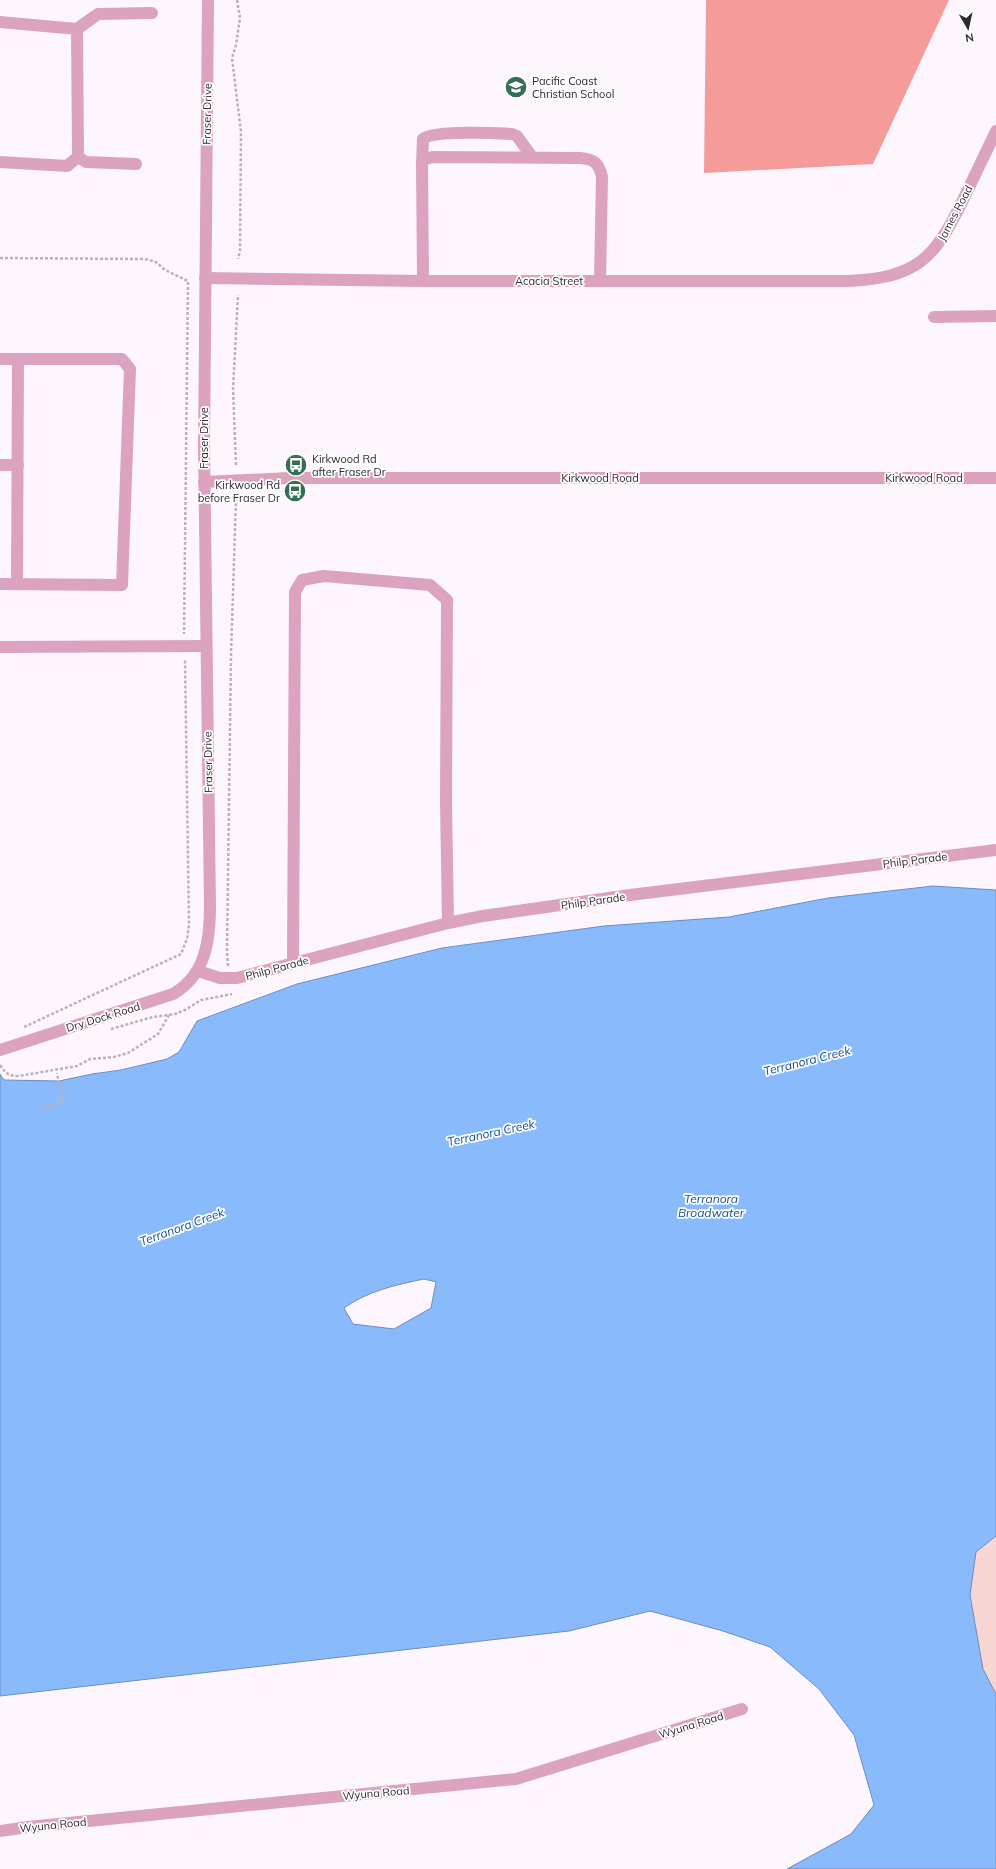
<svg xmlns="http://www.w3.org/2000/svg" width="996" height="1869" font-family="Mulish,sans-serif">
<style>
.green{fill:#f6d5d3}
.forest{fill:#f59b99}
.water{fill:#89bafc;stroke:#6e8ebf;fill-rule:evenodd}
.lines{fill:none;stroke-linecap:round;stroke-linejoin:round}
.path{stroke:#bab3bc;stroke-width:2.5;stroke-dasharray:3 2;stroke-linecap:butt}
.minor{stroke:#dca3bd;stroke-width:12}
.labels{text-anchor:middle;stroke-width:3.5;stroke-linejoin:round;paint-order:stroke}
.poi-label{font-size:11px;fill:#2e2830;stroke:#fff;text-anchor:start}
.street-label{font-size:11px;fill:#2e2830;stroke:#fff}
.water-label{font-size:12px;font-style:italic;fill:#0c4d99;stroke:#fff}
</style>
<rect width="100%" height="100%" fill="#fdf6ff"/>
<polygon class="green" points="996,1536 996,1694 983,1669 970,1595 976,1552"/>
<polygon class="forest" points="706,0 949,0 873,164 704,173"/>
<path class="water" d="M933 886 996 890V1536L976 1552 970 1595 983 1669 996 1694V1869H787L851 1834 874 1805 854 1735 819 1689 770 1647 723 1631 650 1611 569 1631 0 1696V1074L4 1080 59 1081 92 1074 121 1070 167 1059 179 1052 197 1021 297 984 442 948 604 926 729 917 828 898ZM424 1279 436 1282 431 1308 394 1329 353 1324 344 1308C368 1291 395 1285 424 1279Z"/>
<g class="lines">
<g class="path">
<polyline points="237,0 240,18 236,45 232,58 241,132 240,251 238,259"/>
<polyline points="0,258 145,259 156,262 165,270 188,281 184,634"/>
<polyline points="236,465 233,389 238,295"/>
<polyline points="228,966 227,951 231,655 236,498"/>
<polyline points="24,1027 181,954 187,939 189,925 185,659"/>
<polyline points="111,1029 153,1017 175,1014 185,1010 201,1000 232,994"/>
<path d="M0 1065C6 1074 9 1076 19 1076L77 1066 90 1059 114 1057 128 1053 158 1034 169 1015"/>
<polyline points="42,1107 62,1103 57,1073"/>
</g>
<g class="minor">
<polyline points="0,22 77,29 78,157 67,166 0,162"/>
<polyline points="77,29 98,14 152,13"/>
<polyline points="78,157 86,162 136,164"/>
<path d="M422 163 423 139C433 130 497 133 512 134L517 136 532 157"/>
<path d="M205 278 423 281H847C916 278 934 260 963 200 974 177 985 154 996 131"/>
<path d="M423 281 422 163 424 160 432 157 580 158C594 159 599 163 602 177L600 281"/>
<polyline points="934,317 996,316"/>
<polyline points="0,359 122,359 130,369 122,585 0,584"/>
<polyline points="0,465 18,465"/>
<polyline points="204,482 289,478 996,478"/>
<polyline points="17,584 18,359"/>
<polyline points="0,647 206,646"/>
<polyline points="293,963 295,592 302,580 324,576 430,585 447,600 446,801 448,923"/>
<polyline points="198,971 220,978 237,978 448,923 483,916 630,895 996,850"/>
<path d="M0 1050 173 994C206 975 210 940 210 906L204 446 208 0"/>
<polyline points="0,1831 28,1827 516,1779 742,1709"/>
</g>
</g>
<defs>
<g id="school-disc" transform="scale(1.15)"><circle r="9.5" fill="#366e55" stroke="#fff"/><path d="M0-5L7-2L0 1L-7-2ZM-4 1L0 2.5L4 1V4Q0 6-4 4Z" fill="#fff"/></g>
<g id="bus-disc" transform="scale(1.15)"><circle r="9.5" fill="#366e55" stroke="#fff"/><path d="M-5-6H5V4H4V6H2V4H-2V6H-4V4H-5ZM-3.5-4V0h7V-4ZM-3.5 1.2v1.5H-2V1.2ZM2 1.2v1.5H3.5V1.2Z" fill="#fff"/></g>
</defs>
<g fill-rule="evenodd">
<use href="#school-disc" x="516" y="87"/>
<use href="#bus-disc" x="296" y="465"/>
<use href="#bus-disc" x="295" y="491"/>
</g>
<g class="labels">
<g class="poi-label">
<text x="532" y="85">Pacific Coast<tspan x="532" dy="13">Christian School</tspan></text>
<text x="312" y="463">Kirkwood Rd<tspan x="312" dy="13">after Fraser Dr</tspan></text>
<text x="280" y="489" text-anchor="end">Kirkwood Rd<tspan x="280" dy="13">before Fraser Dr</tspan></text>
</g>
<g class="street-label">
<text transform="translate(207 114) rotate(-89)" y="4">Fraser Drive</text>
<text transform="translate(955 213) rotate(-62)" y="4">James Road</text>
<text x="549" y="285">Acacia Street</text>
<text transform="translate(204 438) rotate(-90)" y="4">Fraser Drive</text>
<text x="600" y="482">Kirkwood Road</text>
<text x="924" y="482">Kirkwood Road</text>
<text transform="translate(208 762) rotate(-91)" y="4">Fraser Drive</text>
<text transform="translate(915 860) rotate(-7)" y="4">Philp Parade</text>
<text transform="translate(593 901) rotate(-8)" y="4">Philp Parade</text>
<text transform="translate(277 968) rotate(-15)" y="4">Philp Parade</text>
<text transform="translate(103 1017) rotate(-17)" y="4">Dry Dock Road</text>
<text transform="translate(691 1725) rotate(-17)" y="4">Wyuna Road</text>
<text transform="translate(376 1793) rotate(-5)" y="4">Wyuna Road</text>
<text transform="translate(53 1825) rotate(-6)" y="4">Wyuna Road</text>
</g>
<g class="water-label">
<text transform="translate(807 1061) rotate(-14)" y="4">Terranora Creek</text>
<text transform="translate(491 1133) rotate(-12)" y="4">Terranora Creek</text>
<text x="711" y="1203">Terranora<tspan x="711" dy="14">Broadwater</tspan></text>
<text transform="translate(182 1227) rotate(-20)" y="4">Terranora Creek</text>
</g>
</g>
<g transform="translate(968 28) rotate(171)" stroke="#ffffff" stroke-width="3" paint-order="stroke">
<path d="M0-3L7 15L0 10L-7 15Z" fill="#2e2830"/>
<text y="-6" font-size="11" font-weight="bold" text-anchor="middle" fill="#2e2830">N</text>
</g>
</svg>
